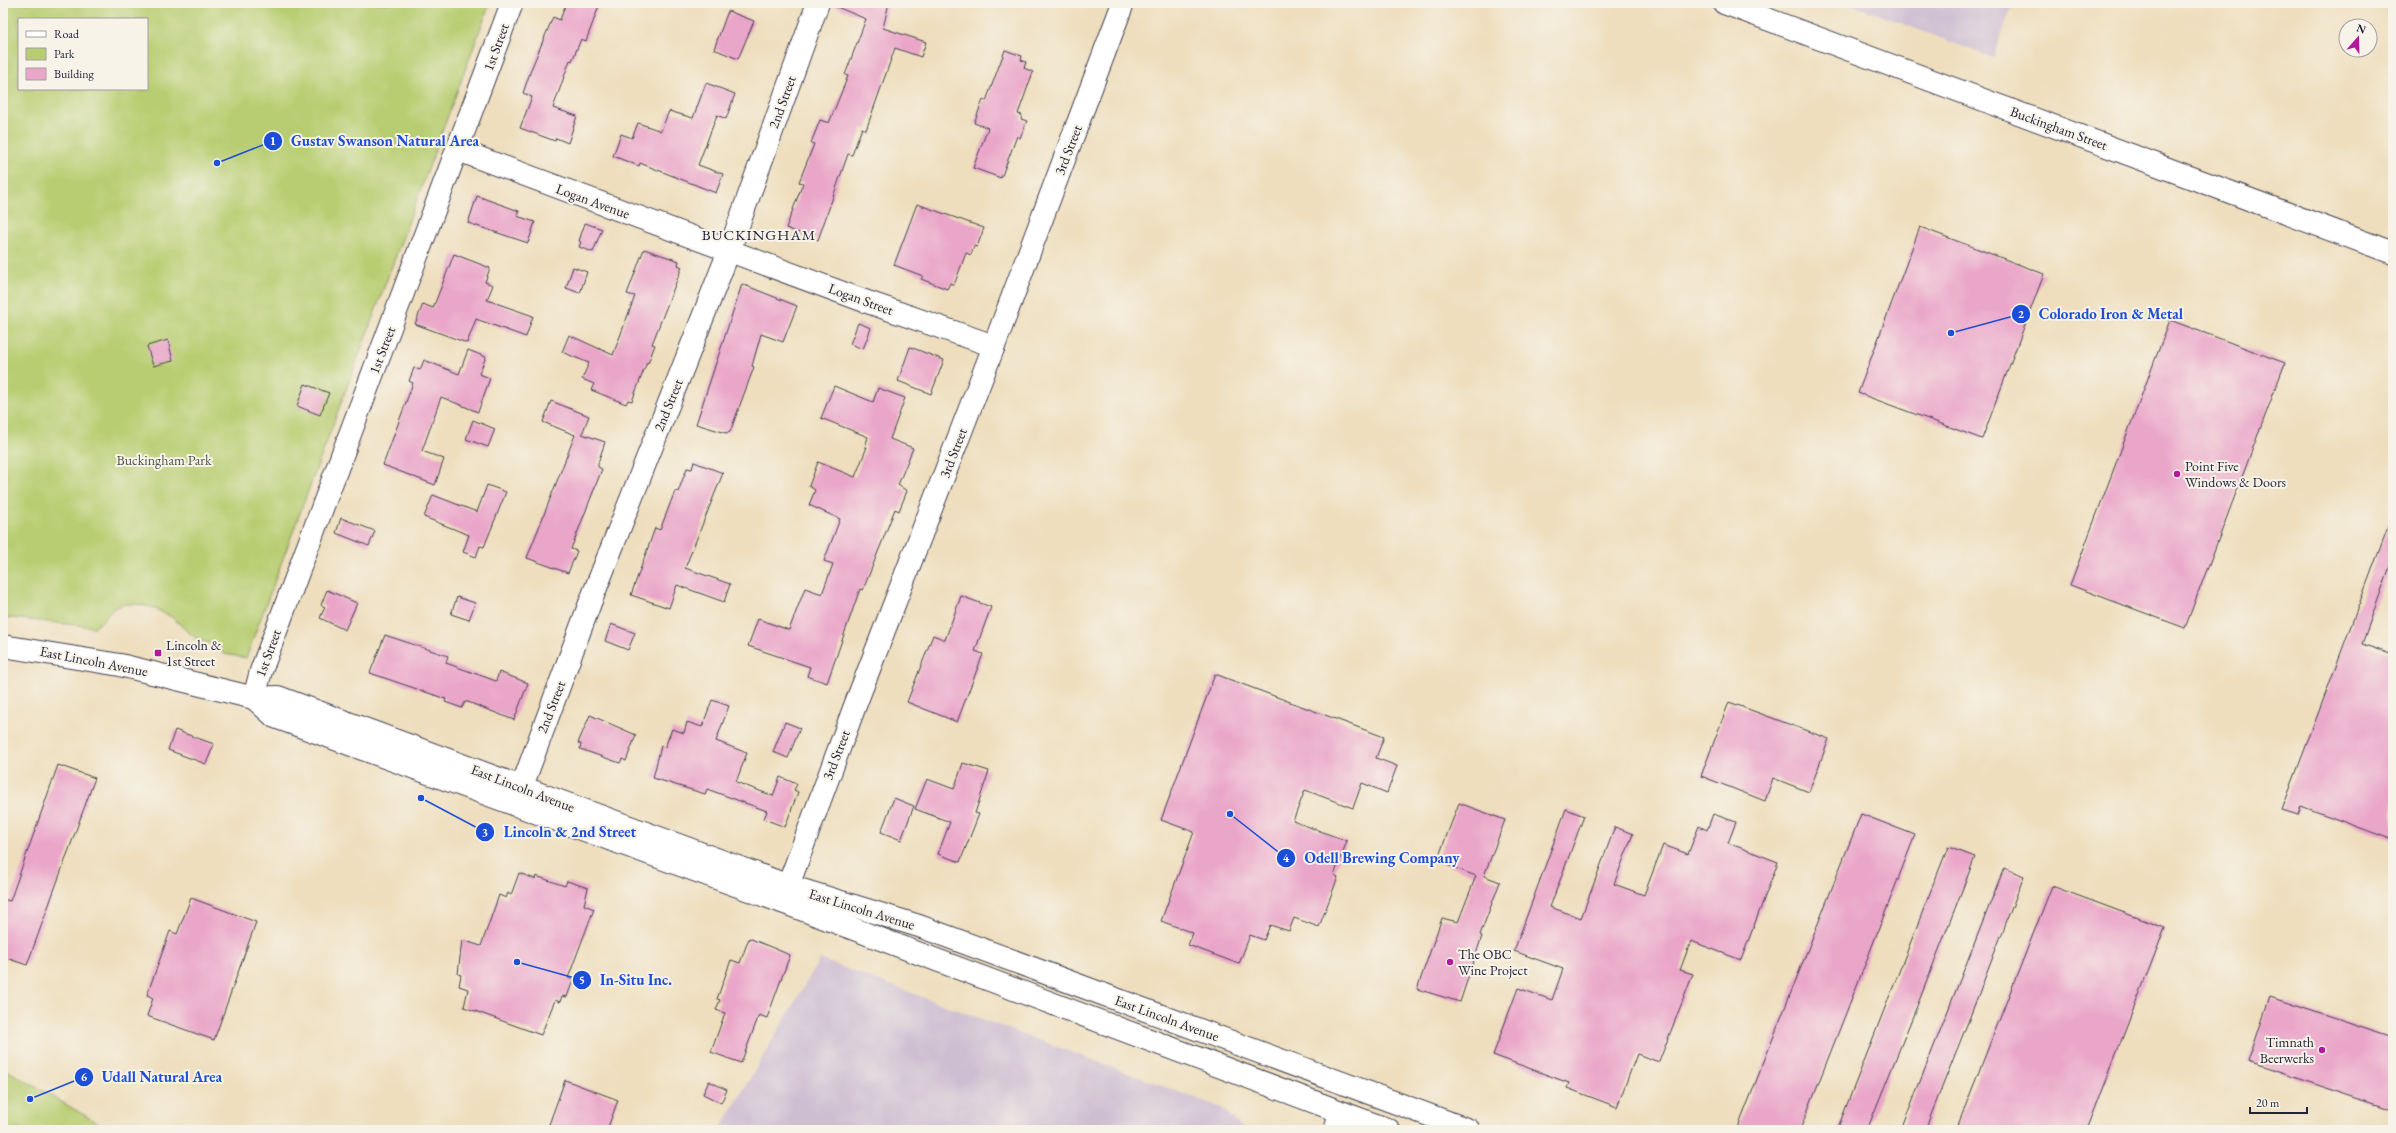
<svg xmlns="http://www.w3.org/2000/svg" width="2396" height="1133" font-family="'EB Garamond',serif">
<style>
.industrial{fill:#cebed2}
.green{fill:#b8cd71;stroke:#6d7856;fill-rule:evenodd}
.building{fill:#eaa6c9}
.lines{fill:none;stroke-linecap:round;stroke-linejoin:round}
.minor-casing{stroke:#413e4e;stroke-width:24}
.tertiary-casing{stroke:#413e4e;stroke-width:24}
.minor{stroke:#fff;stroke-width:22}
.tertiary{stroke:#fff;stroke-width:22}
.poi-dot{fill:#b5179e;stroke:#f7f3e8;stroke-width:1.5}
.labels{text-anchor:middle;stroke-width:4;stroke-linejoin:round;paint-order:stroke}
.street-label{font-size:14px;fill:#22223b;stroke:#f7f3e8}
.park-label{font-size:14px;fill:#4f554b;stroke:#f7f3e8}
.poi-label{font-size:14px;fill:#22223b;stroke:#f7f3e8;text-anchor:start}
.neighbourhood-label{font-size:15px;letter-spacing:1px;fill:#22223b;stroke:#f7f3e8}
.leader{fill:none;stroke:#1d4ed8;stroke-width:1.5}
.callout-dot{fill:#1d4ed8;stroke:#f7f3e8;stroke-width:1.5}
.mark-label{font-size:12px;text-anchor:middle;font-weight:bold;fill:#fff}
.callout-label{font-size:15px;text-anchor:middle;font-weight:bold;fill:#1d4ed8;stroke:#f7f3e8;stroke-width:4;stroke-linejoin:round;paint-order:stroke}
</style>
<rect width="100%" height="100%" fill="#f7f3e8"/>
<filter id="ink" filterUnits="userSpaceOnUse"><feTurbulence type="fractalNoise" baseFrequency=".025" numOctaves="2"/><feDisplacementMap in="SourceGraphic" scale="8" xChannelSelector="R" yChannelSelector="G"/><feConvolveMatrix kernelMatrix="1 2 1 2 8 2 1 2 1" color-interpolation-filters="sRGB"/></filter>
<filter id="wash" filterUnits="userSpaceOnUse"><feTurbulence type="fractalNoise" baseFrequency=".012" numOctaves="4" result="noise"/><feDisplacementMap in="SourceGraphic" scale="16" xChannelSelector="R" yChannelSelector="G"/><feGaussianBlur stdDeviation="0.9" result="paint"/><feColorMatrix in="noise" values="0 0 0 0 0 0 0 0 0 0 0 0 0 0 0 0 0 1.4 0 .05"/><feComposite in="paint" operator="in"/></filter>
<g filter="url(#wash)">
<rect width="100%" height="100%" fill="#eedebd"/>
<g class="industrial">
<polygon points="1848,3 2013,3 1993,58"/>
<polygon points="820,959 1222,1108 1245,1130 720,1130"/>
</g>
<g class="green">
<path d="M3 3H490L246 658 224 654 214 644 200 641 188 632 172 617 151 607 136 604H124L114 608 99 624 94 627 3 617ZM19 19H147V89H19Z"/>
<polygon points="3,1068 110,1130 3,1130"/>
</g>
<g id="blocks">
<g class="building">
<polygon points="566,3 600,3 586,41 581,39 572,61 570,60 553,108 577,116 568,143 556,138 555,141 520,128 532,97 523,93 532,67 553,17 560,20"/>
<polygon points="833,3 889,3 883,28 926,42 921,57 895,48 866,130 862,128 852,155 848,154 818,240 786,228 803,183 799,182 814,144 811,143 820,120 829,123 848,76 845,75 866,19 832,5"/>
<polygon points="728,11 754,21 738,59 714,49"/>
<polygon points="1005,50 1022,56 1021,60 1026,62 1024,68 1033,72 1018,114 1022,115 1021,119 1027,121 1020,138 1017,136 1001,178 973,168 988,128 974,123 983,100 986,101"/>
<polygon points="706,83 735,94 726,119 717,115 698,165 723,174 716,193 640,163 639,166 613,156 621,134 632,138 638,123 661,131 669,111 693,118"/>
<polygon points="477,196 519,211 517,216 535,222 528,243 468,223"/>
<polygon points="917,204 984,228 977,247 974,246 971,255 966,253 954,285 950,283 947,289 921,279 923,276 894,265"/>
<polygon points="585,223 602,229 593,252 579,247 581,242 579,241"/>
<polygon points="1920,227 2044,274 1982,439 1858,393"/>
<polygon points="644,249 679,261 678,265 682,267 652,344 655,345 648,363 647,362 632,401 628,400 626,404 591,390 594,384 582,379 589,363 562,352 569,335 613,355 635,296 627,294"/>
<polygon points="454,254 490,268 485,282 493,285 487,300 533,316 526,337 476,319 467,343 415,324 423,304 433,308"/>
<polygon points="573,267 587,272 580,293 566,288"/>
<polygon points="742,284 797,306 783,342 761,334 752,366 754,367 730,432 726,433 696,424"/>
<polygon points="2170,320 2285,363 2185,628 2070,585"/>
<polygon points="858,323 871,328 863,349 850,344"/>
<polygon points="168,340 173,361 153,366 147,346"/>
<polygon points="910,347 944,360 931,394 898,381"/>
<polygon points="468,350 486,357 479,374 490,378 478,412 441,397 422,451 444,459 435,485 383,465 413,383 409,381 414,368 420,370 424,360 459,374"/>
<polygon points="305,384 329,393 320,415 297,406"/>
<polygon points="834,386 873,402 878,388 905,398 890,439 913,448 898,485 907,491 899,511 895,509 863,590 860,589 827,683 807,676 810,667 748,646 758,619 789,630 805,588 822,594 833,564 824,561 840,519 809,505 815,490 809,486 818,462 855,477 867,447 865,447 868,437 821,418"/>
<polygon points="551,401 589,416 582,434 605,442 598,463 598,467 602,469 571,549 577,551 568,573 527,558 575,435 543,422"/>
<polygon points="473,420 495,429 488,447 466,439"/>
<polygon points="694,462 723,473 685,568 730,584 724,602 677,585 669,608 631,595 655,528 660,530 675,491 678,492 687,468 692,469"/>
<polygon points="487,485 506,492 484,547 480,546 476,557 463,552 469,535 424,517 433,495 477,512"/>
<polygon points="341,518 375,531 369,546 336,533"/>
<polygon points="2391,519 2393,519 2393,558 2362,644 2393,655 2393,840 2301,806 2298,815 2282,810"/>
<polygon points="327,590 357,603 345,630 320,618 325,607 321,605"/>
<polygon points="961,596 991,607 975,651 983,654 957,722 907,702 933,635 945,640"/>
<polygon points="457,597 475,603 469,620 451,614"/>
<polygon points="611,624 635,633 628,650 605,641"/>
<polygon points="385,635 448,656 446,663 496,681 499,672 528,683 514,720 468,702 465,702 462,708 445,702 446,699 370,673"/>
<polygon points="1215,674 1384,737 1376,758 1397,766 1387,793 1362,783 1353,808 1305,790 1293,821 1347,841 1334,875 1338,877 1319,927 1294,918 1289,931 1270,925 1264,940 1250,935 1239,964 1188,945 1193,933 1161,921 1194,832 1161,820"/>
<polygon points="712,700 729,706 716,741 747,753 736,782 773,796 780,777 797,784 794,790 798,792 785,827 764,819 767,811 707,789 705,794 653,778 661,746 665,747 672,729 684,733 687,722 702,727"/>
<polygon points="1729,702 1829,739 1809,792 1773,778 1765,801 1701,776"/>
<polygon points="590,715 636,735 626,761 622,759 620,763 580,749 581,744 578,743"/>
<polygon points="785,722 800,728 788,758 773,752"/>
<polygon points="175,730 214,744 206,764 168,750"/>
<polygon points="963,763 989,771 975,813 979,814 960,862 938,854 950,822 915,809 927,779 954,789"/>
<polygon points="58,765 95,778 27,965 3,957 3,899 10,901"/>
<polygon points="894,798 914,806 901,840 881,832"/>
<polygon points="1459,803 1505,820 1484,876 1500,882 1480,935 1482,936 1460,1002 1417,989 1442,918 1458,922 1476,876 1437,861"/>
<polygon points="1566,809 1584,816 1550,907 1581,918 1615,827 1633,834 1614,884 1644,895 1663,845 1688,854 1699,826 1707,830 1713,814 1736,822 1728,843 1778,862 1741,960 1691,941 1680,970 1693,974 1659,1062 1637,1054 1617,1107 1567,1088 1569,1083 1493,1055 1518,988 1552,1000 1563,969 1514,951"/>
<polygon points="1861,814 1915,835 1859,980 1800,1130 1737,1130"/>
<polygon points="1948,847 1975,857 1919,1001 1867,1130 1837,1130"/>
<polygon points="2004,868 2024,876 1968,1022 1925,1130 1901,1130"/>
<polygon points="519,873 535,879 536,876 565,886 567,881 588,888 584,905 594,909 568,978 573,980 567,997 562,996 560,1002 555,1000 541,1035 464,1007 468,989 459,986 461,975 458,974 462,940 481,946 499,895 506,898 508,893 511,895"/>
<polygon points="2052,886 2165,928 2108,1075 2087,1130 1956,1130"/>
<polygon points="191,898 256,922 214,1040 147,1016 153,998 147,995 170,931 177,934"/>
<polygon points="749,938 790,955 767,1018 759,1015 741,1063 711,1052 725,1013 716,1010 720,1000 717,999 731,960 740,963"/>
<polygon points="2270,997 2393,1038 2393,1110 2248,1062"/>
<polygon points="565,1080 618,1100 607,1130 547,1130"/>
<polygon points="709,1081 727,1090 721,1103 703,1094"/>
</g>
</g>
</g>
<g filter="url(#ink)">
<use href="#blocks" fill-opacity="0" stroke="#413e4e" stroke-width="1"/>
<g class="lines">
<g class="minor-casing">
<g id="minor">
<polyline points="1724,3 2393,253"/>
<polyline points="458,150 859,299 994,346"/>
<polyline points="254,698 261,671 512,3"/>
<polyline points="515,805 590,603 729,251 818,3"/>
<polyline points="782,902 856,703 994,346 1123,3"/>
<polyline points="1335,1130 1341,1113"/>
</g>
</g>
<g class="tertiary-casing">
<g id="tertiary">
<polyline points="3,646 120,665 254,698 278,697 789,886 919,926 1469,1130"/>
<polyline points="254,698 275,717 782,902 1389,1130"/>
</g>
</g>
<use href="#minor" class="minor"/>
<use href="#tertiary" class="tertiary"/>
</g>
</g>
<g class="poi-dot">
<circle cx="2177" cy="474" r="4"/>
<rect x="154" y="649" width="8" height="8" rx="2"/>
<circle cx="1450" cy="962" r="4"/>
<circle cx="2322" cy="1050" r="4"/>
</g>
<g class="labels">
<g class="street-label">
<text transform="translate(496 47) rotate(-70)" y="5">1st Street</text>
<text transform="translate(782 102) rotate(-70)" y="5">2nd Street</text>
<text transform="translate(2059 128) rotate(20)" y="5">Buckingham Street</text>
<text transform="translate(1068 150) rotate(-69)" y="5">3rd Street</text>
<text transform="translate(593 201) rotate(20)" y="5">Logan Avenue</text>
<text transform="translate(861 299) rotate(20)" y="5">Logan Street</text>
<text transform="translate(382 350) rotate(-69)" y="5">1st Street</text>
<text transform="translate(668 405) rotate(-68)" y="5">2nd Street</text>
<text transform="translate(953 453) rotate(-69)" y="5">3rd Street</text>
<text transform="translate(268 653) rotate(-70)" y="5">1st Street</text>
<text transform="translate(94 661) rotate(11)" y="5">East Lincoln Avenue</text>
<text transform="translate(551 707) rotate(-69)" y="5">2nd Street</text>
<text transform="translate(836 755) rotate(-69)" y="5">3rd Street</text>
<text transform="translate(523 788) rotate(21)" y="5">East Lincoln Avenue</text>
<text transform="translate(862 909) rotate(17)" y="5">East Lincoln Avenue</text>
<text transform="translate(1167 1018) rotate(20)" y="5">East Lincoln Avenue</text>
</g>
<g class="park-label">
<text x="164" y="465">Buckingham Park</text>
</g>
<g class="poi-label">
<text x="2185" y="471">Point Five<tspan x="2185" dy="16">Windows &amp; Doors</tspan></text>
<text x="166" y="650">Lincoln &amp;<tspan x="166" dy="16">1st Street</tspan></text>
<text x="1458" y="959">The OBC<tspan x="1458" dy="16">Wine Project</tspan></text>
<text x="2314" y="1047" text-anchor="end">Timnath<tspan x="2314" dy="16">Beerwerks</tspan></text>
</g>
<g class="neighbourhood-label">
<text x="759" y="240">BUCKINGHAM</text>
</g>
</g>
<path class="leader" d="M217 163L273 141M1951 333L2021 314M421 798L485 832M1230 814L1286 858M517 962L582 980M30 1099L84 1077"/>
<g class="callout-dot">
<circle cx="217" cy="163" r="4"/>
<circle cx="1951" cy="333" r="4"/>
<circle cx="421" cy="798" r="4"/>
<circle cx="1230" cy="814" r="4"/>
<circle cx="517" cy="962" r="4"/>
<circle cx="30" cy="1099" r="4"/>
<circle cx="273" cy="141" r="10"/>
<circle cx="2021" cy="314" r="10"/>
<circle cx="485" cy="832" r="10"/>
<circle cx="1286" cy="858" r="10"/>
<circle cx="582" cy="980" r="10"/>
<circle cx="84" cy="1077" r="10"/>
</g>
<g class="mark-label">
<text x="273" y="145">1</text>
<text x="2021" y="318">2</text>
<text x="485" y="836">3</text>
<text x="1286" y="862">4</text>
<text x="582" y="984">5</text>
<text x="84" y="1081">6</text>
</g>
<g class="callout-label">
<text x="385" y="146">Gustav Swanson Natural Area</text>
<text x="2111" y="319">Colorado Iron &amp; Metal</text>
<text x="570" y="837">Lincoln &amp; 2nd Street</text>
<text x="1382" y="863">Odell Brewing Company</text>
<text x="636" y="985">In-Situ Inc.</text>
<text x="162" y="1082">Udall Natural Area</text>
</g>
<rect width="2396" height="1133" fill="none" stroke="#f7f3e8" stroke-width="16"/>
<rect x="18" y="18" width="130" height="72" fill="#f7f3e8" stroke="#a29fa3"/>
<rect x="26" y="31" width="20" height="6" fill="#ffffff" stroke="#a29fa3"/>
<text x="54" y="38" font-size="12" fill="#22223b">Road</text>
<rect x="26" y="48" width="20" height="12" fill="#b8cd71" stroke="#a29fa3"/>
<text x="54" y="58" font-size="12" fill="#22223b">Park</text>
<rect x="26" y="68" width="20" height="12" fill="#eaa6c9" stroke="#a29fa3"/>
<text x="54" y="78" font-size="12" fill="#22223b">Building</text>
<g transform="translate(2358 38) rotate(20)"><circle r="19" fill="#f7f3e8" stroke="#a29fa3"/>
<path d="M0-3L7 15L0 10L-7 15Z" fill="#b5179e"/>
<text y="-6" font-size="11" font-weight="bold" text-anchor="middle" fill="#22223b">N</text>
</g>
<path d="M2250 1107v6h57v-6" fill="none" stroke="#22223b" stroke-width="2"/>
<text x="2256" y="1107" font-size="12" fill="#22223b" stroke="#f7f3e8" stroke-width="3" paint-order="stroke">20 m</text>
</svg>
